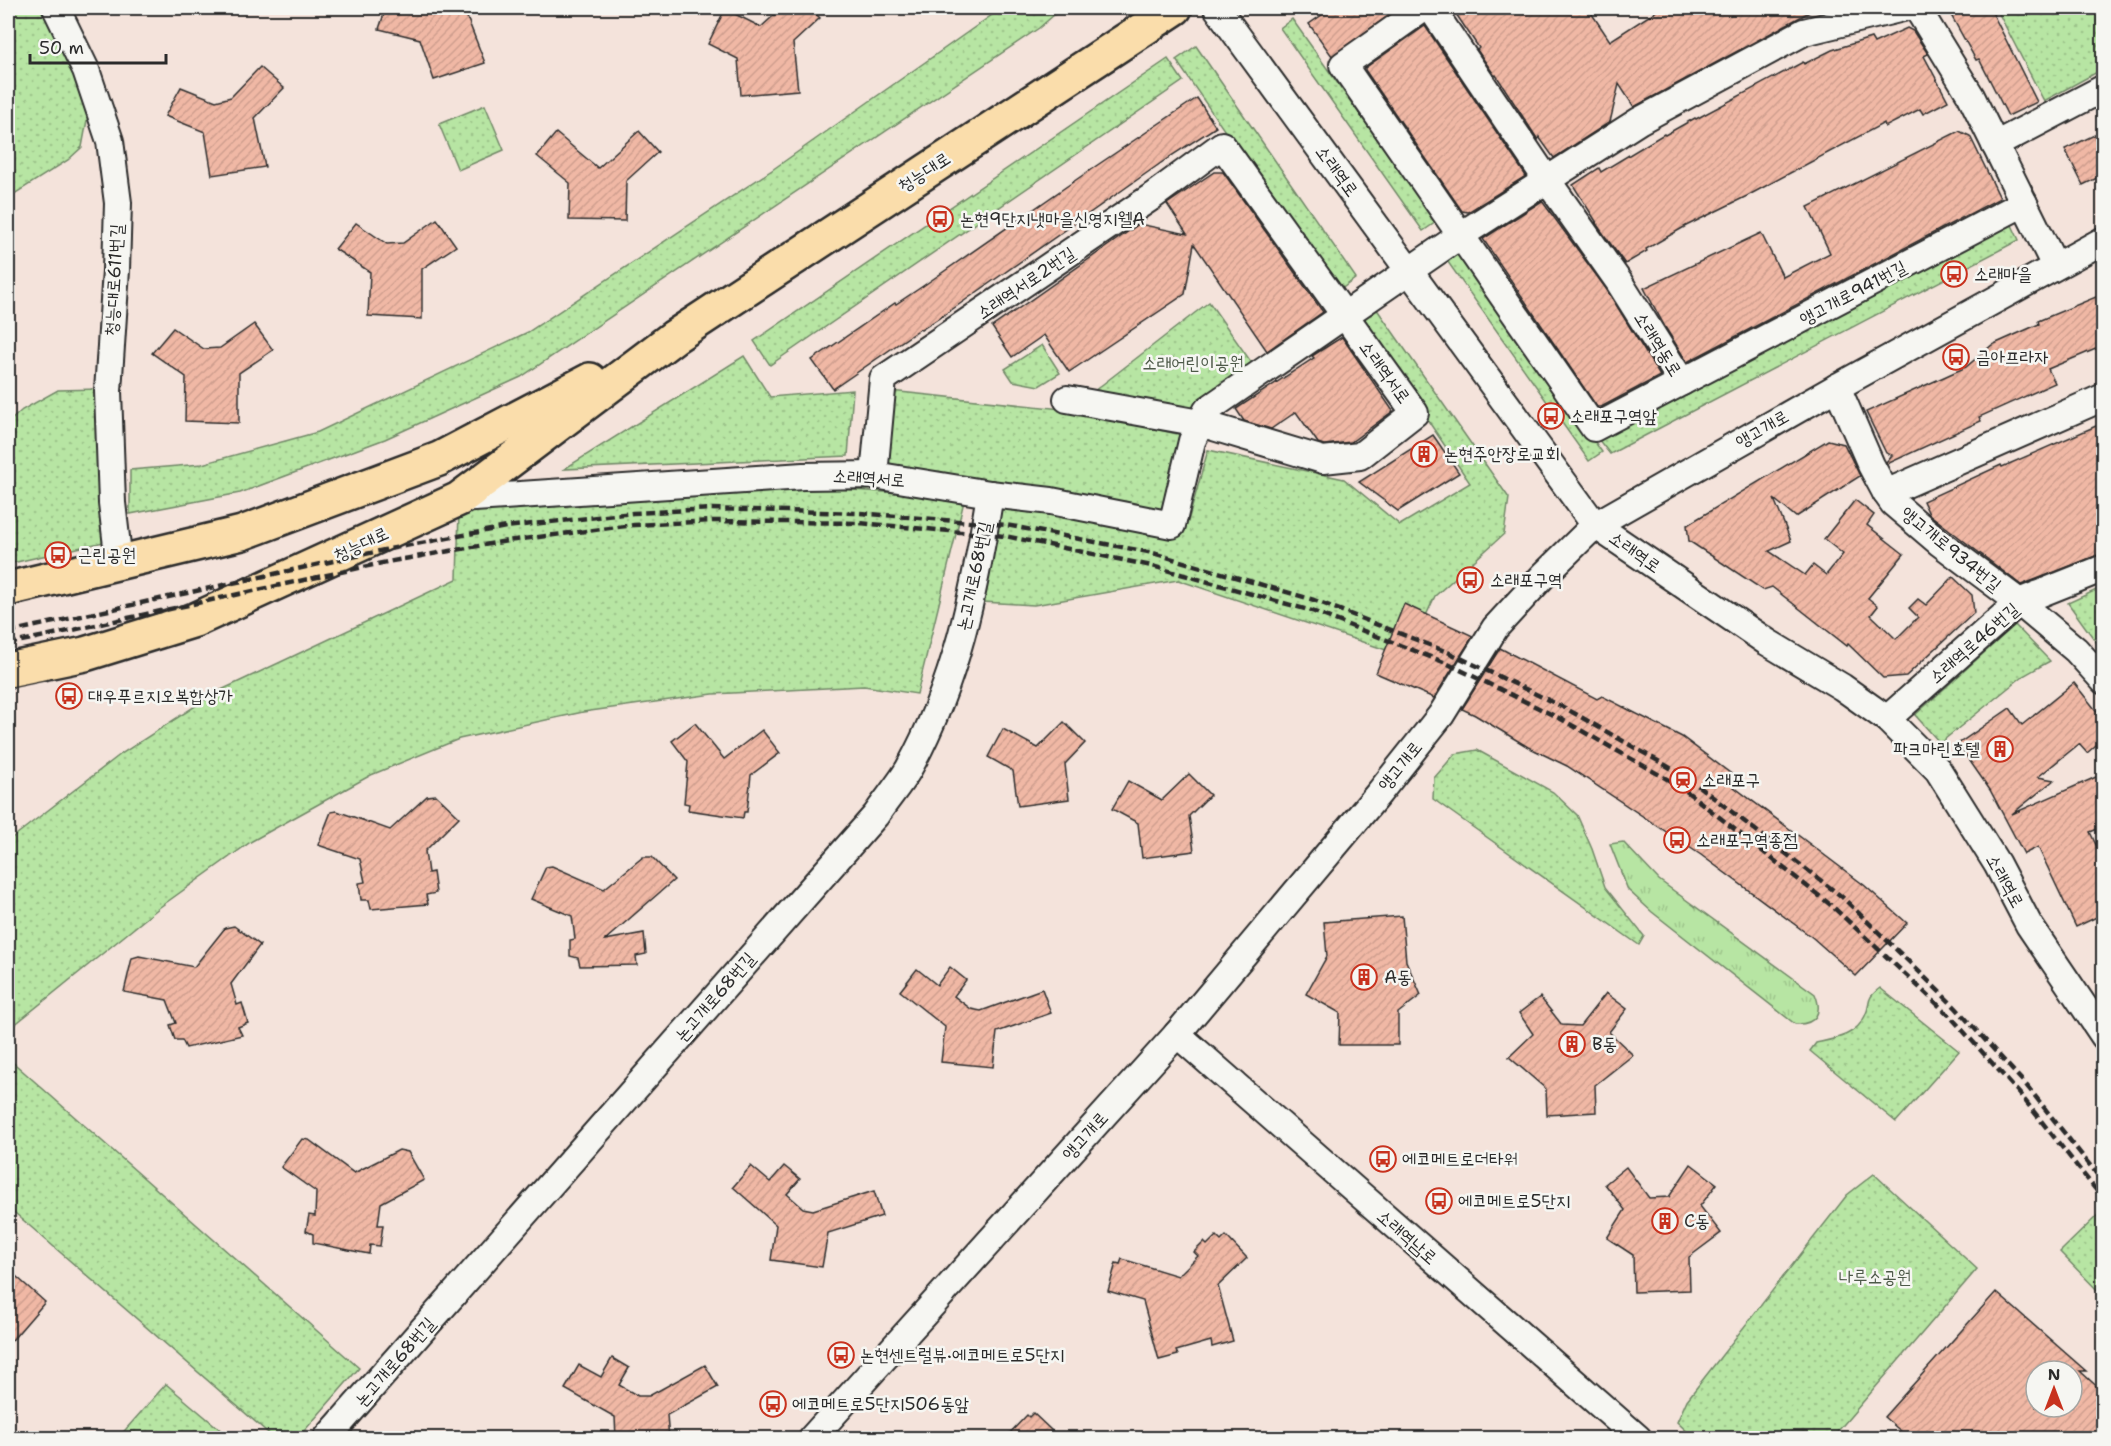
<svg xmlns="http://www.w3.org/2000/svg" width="2111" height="1446" font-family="'Shantell Sans','Poor Story',sans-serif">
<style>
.grass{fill:url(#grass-tufts);stroke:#718867;stroke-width:1.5}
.park{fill:url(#park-dots);stroke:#718867;stroke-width:1.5}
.building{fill:url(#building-hatch);stroke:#2b2b2b;stroke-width:1.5;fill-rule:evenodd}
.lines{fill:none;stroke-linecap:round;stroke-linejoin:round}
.minor-casing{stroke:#2b2b2b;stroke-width:30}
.major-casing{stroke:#2b2b2b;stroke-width:38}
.minor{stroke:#f6f6f2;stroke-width:26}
.major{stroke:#faddab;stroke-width:33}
.rail{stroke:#2b2b2b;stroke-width:4.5;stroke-dasharray:9 4.5;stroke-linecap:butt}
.labels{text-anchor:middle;stroke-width:5;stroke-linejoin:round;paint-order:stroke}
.street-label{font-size:18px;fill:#2b2b2b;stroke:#f6f6f2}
.poi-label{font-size:18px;fill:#2b2b2b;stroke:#f6f6f2;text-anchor:start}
.park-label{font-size:18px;fill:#4e5a49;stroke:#f6f6f2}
</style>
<defs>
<pattern id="grass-tufts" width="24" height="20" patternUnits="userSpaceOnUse" patternTransform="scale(1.5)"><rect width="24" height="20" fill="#b7e5a3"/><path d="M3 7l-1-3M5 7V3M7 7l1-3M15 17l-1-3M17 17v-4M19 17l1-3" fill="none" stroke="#9ec58c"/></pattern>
<pattern id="park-dots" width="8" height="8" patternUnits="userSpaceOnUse" patternTransform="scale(1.5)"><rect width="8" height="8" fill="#b7e5a3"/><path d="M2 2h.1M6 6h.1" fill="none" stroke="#9ec58c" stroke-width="1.8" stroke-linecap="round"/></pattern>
<pattern id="building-hatch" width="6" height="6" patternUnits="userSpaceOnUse" patternTransform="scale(1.5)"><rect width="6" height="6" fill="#f0b8a5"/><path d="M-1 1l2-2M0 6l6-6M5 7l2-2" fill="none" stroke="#ce9e8e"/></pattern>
</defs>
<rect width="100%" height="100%" fill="#f4e3db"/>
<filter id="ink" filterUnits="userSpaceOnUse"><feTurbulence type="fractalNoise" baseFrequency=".0167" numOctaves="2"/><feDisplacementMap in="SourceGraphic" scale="12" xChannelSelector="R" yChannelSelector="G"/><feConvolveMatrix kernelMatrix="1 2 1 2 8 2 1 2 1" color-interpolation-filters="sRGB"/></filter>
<g filter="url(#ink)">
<path class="grass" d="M1623 842 1659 880 1815 994C1823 1013 1816 1025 1795 1024L1652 912 1628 890 1610 844Z"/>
<g class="park">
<polygon points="8,8 50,8 80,68 88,115 82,147 68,160 8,198"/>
<polygon points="1002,8 1062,8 1039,28 521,377 385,439 240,493 130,514 130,470 202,464 318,432 528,332 772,170"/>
<polygon points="1996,8 2103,8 2103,69 2044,101"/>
<polygon points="1292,19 1436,222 1423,231 1280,28"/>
<polygon points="1196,46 1356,278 1336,293 1176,60"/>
<polygon points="1168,59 1183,81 770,365 754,341"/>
<polygon points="485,105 504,150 458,170 439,124"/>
<polygon points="2011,223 2019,240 1610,454 1598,439"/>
<polygon points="1458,249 1602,452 1589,461 1445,258"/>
<polygon points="1209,302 1254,366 1191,411 1094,391"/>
<polygon points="1376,308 1509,498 1504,534 1435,596 1407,657 1178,580 1034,605 983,602 1002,505 1187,525 1208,450 1344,479 1400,525 1470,483 1359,318"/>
<polygon points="1042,345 1060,373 1039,386 1013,381 1005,369"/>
<polygon points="744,356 770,397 853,390 848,456 564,469"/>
<polygon points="100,389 108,541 8,564 8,423 22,410 58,390"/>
<polygon points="890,391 1062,409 1182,435 1163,511 882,463"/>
<polygon points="787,486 965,497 917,694 864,686 713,694 583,712 459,739 371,775 252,841 160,907 8,1030 8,841 121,754 217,692 457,579 459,511"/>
<polygon points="2103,587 2103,644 2099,646 2068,603"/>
<polygon points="2015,625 2050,661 2023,676 1940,743 1915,715"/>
<polygon points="1477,750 1553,792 1577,815 1592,849 1605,887 1644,936 1639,945 1433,799 1434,778 1455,754"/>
<path d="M1880 988 1959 1051 1896 1122 1810 1051 1816 1043C1834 1039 1856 1036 1865 1016 1872 1002 1864 1000 1880 988Z"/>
<polygon points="8,1058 359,1368 298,1438 274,1438 8,1207"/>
<polygon points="1874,1174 1977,1269 1832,1438 1694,1438 1677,1422 1687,1400 1847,1195"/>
<polygon points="2103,1210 2103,1296 2060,1252"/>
<polygon points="166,1384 230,1438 118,1438"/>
</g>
<g class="building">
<polygon points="386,8 474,8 467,17 485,63 434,80 420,39 379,29"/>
<polygon points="782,8 810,8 820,18 793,43 798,90 741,95 738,59 708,44 725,9 761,27"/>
<polygon points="1332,8 1399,8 1332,56 1309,24"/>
<polygon points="1452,8 1588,8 1610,41 1661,8 1817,8 1634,107 1619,84 1610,122 1554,158 1539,137 1538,140 1496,75 1495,76 1477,50 1479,48"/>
<polygon points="1965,8 1990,8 2037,102 2008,116 1979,59 1976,60 1951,15"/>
<polygon points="1425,26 1526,176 1468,212 1462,211 1365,70 1365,68"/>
<polygon points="1907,28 1913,31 1928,54 1924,56 1948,101 1923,114 1920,109 1885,127 1884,123 1747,196 1686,226 1646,249 1647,251 1625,264 1595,222 1597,223 1573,185 1599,168 1601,172 1664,134 1665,135 1695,118 1696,119 1803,62 1804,64 1832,50 1871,38 1874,43"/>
<polygon points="260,67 284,88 255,118 265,167 212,175 205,132 165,116 181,87 216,101 231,97"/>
<polygon points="1197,98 1216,127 1171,156 947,313 921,330 920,329 833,389 812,360 895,303 896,304 923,286 1096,166"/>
<polygon points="639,131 658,152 626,181 625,221 569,220 570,183 537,156 556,133 598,168"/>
<polygon points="1959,131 1970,136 2000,198 1687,362 1665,327 1644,288 1761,233 1783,277 1830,253 1808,207"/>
<polygon points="2103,131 2103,175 2083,185 2065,149"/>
<polygon points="1214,172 1223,172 1323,312 1267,351 1194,244 1185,294 1069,372 1044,335 1012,357 992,327 1139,224 1187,234 1167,204"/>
<polygon points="1542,201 1607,290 1660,376 1601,407 1597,407 1483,239"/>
<polygon points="437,219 456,246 422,269 422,319 368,316 370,272 335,249 356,223 387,244 403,243"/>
<polygon points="2103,294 2103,346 2048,369 2055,383 1979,417 1981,421 1887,464 1886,462 1892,455 1886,453 1866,412 1966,367 1992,345 2039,324 2038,321"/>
<polygon points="254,324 273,350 239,373 239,423 185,421 186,377 152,353 173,328 204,349 220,348"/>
<polygon points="1342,337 1393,411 1351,442 1324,445 1318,443 1296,412 1271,429 1244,421 1236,409 1314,358 1312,356"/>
<polygon points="2103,423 2103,553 2021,585 1929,514 1923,501 2001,465 2002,467"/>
<polygon points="1433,435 1459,473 1398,511 1359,482"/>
<polygon points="1828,440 1844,444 1860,476 1796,517 1774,499 1791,541 1769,551 1805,575 1813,565 1826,575 1843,554 1824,539 1855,500 1874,515 1867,525 1904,554 1868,598 1878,606 1871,615 1896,639 1918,617 1909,608 1918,599 1926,605 1953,577 1972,595 1974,613 1906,676 1883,678 1848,644 1847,646 1772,587 1763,590 1689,541 1687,525"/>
<polygon points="1404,604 1473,636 1434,698 1376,673"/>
<polygon points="1500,648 1597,699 1602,696 1682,737 1738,779 1734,787 1864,885 1907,923 1856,976 1813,938 1701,855 1567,766 1528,747 1475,715 1462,709"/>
<polygon points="2074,683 2103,719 2103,739 2087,753 2079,744 2038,777 2054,780 2012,814 2103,774 2103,827 2090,832 2103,860 2103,914 2076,927 2038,847 2024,854 1990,790 1958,744 2010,708 2022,725"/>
<polygon points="1064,722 1085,743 1065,764 1069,799 1018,806 1013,771 988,757 1003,729 1038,748"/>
<polygon points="695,723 724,759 762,730 780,753 751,775 747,812 744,812 743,818 688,810 689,804 684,803 688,762 672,741"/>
<polygon points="1189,774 1210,795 1189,816 1194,851 1142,858 1138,823 1112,809 1128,781 1162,800"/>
<polygon points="436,795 459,817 425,851 428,873 433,872 436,893 426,895 428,904 371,909 369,900 361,900 359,883 365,882 360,859 318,845 331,812 337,811 390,830 427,796"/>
<polygon points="643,857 652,857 674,880 605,940 644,933 646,954 636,956 637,965 580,966 578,958 570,956 570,940 575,939 572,916 531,899 546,867 552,866 604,889"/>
<polygon points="1402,916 1406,961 1421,995 1398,1013 1398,1045 1339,1045 1340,1013 1306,994 1327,956 1324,922"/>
<polygon points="234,926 260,945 231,984 237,1005 242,1003 248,1023 238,1027 242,1035 186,1048 182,1040 175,1040 170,1025 176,1023 167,1000 124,992 132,958 139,956 194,967 225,928"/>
<polygon points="950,967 966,980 954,996 971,1009 981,1011 1042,989 1051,1013 997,1032 993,1067 941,1062 945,1027 900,991 917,969 937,985"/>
<polygon points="1606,993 1627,1009 1609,1032 1633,1055 1595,1085 1596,1112 1547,1115 1546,1089 1509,1057 1533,1034 1519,1013 1540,997 1562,1025 1580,1026"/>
<polygon points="302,1139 309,1140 354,1173 399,1150 408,1152 424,1180 381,1203 378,1225 383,1225 380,1246 370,1245 369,1254 313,1243 313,1234 306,1231 309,1215 315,1216 316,1192 281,1167"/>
<polygon points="1691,1164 1717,1184 1700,1206 1721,1233 1689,1257 1690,1290 1634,1292 1633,1255 1607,1238 1625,1210 1605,1184 1626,1167 1649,1198 1669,1197"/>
<polygon points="751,1166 770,1182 784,1166 800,1179 787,1194 803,1208 813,1210 874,1191 882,1216 828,1233 822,1267 771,1260 776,1225 733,1187"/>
<polygon points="1216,1236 1221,1241 1226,1236 1247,1258 1218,1286 1233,1341 1212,1347 1211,1341 1176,1351 1178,1355 1159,1360 1143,1301 1108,1291 1116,1263 1120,1264 1122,1259 1178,1276 1198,1256 1194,1252 1204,1242 1207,1245"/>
<polygon points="8,1269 45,1302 8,1345"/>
<path d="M1996 1292 2086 1371H2080L2103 1392V1438H1909L1884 1417ZM2036 1371H2072V1407H2036Z"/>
<polygon points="612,1358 629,1368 619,1385 638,1396 649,1396 705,1365 718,1387 667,1415 669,1438 616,1438 615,1417 565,1389 579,1365 601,1377"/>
<polygon points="1033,1413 1052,1431 1045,1438 1005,1438 1027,1415 1029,1417"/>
</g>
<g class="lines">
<g class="minor-casing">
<g id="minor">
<polyline points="56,8 86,70 110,141 118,203 116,270 108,391 112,503 119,563"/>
<polyline points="1217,8 1595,525 1767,642 1842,687 1887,719 1938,770 1997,864 2029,925 2104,1036"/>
<polyline points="1424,8 1343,65 1594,428 2024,203"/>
<polyline points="1431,8 1547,180 1619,282 1682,382"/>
<polyline points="1917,8 1971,96 2055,266"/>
<polyline points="1995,145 2104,88"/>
<polyline points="1837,387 1871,465 1886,493 1893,503 1940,543 2019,602 2076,650 2104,681"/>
<polyline points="874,475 883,379 1150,198 1222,145 1415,413 1360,456 1323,460 1200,423 1067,399"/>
<polyline points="1886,493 2104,397"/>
<polyline points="459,499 803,476 874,475 990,494 1051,501 1172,525 1192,441 1207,410 1461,235 1639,121 1804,32 1903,8"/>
<polyline points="1887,719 2019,602 2104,568"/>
<polyline points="1177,1034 1638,1438"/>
<path d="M327 1438 876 815C886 800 899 785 908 770 956 684 975 590 990 494"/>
<polyline points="812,1438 1177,1034 1379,793 1441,715 1495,628 1544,575 1595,525 1837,387 2104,240"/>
</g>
</g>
<g class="major-casing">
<g id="major">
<polyline points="8,589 242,533 439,459 590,380"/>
<polyline points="8,670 85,654 195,620 459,499 674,337 1175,8"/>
</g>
</g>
<use href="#minor" class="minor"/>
<use href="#major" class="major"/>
<g class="rail">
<polyline points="8,632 384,550 506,527 633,513 711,509 859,513 1006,525 1153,553 1314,600 1450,653 1565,708 1688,778 1841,896 1902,955 1956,1008 2027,1086 2104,1183"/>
<polyline points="8,644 387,562 507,541 634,525 712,521 859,523 1005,536 1152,566 1312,611 1446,663 1561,719 1681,787 1832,906 1949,1015 2019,1093 2104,1200"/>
</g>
</g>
</g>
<defs>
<g id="bus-ring" transform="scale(1.35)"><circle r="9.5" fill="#f6f6f2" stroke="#c8321e" stroke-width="1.5"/><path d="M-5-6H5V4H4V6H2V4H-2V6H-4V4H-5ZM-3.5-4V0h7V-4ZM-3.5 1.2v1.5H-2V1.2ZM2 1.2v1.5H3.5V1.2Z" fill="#c8321e"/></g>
<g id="building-ring" transform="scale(1.35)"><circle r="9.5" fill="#f6f6f2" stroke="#c8321e" stroke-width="1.5"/><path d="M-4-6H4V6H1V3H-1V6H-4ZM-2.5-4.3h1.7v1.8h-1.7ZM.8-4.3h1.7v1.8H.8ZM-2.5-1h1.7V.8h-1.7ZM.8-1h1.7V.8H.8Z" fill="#c8321e"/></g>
<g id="station-ring" transform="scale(1.35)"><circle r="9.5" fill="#f6f6f2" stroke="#c8321e" stroke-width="1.5"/><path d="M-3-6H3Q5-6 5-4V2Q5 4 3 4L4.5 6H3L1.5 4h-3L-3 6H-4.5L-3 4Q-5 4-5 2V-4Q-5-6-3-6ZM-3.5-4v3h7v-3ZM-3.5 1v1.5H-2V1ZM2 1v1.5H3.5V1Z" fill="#c8321e"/></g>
</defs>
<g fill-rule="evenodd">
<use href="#bus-ring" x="940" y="219"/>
<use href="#bus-ring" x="1954" y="274"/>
<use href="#bus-ring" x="1956" y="357"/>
<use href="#bus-ring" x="1551" y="416"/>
<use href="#building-ring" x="1424" y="454"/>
<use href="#bus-ring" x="58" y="555"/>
<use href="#bus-ring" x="1470" y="580"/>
<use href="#bus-ring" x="69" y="696"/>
<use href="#building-ring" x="2000" y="749"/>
<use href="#station-ring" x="1683" y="780"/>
<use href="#bus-ring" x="1677" y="840"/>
<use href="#building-ring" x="1364" y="977"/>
<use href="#building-ring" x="1572" y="1044"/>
<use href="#bus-ring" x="1383" y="1159"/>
<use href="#bus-ring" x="1439" y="1201"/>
<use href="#building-ring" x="1665" y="1221"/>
<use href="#bus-ring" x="841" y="1355"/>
<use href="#bus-ring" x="773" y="1404"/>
</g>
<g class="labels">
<g class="street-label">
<text transform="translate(1337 171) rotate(54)" y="6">소래역로</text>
<text transform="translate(924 172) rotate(-33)" y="6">청능대로</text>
<text transform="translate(114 280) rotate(-87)" y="6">청능대로611번길</text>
<text transform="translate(1026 283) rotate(-34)" y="6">소래역서로2번길</text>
<text transform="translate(1853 293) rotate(-28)" y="6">앵고개로941번길</text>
<text transform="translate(1658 344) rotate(58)" y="6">소래역동로</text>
<text transform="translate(1385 372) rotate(54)" y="6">소래역서로</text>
<text transform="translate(1762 429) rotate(-30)" y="6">앵고개로</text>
<text transform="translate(869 478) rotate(4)" y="6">소래역서로</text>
<text transform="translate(361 544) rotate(-25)" y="6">청능대로</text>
<text transform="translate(1951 549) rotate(39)" y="6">앵고개로934번길</text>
<text transform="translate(1635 552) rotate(35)" y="6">소래역로</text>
<text transform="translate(974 576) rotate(-78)" y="6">논고개로68번길</text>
<text transform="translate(1974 643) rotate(-41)" y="6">소래역로46번길</text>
<text transform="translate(1400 766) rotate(-51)" y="6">앵고개로</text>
<text transform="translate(2005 881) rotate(61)" y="6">소래역로</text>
<text transform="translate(715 997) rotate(-49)" y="6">논고개로68번길</text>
<text transform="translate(1085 1136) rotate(-48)" y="6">앵고개로</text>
<text transform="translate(1407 1237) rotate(41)" y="6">소래역남로</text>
<text transform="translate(395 1362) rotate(-49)" y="6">논고개로68번길</text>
</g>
<g class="poi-label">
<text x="960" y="225">논현9단지냇마을신영지웰A</text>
<text x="1974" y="280">소래마을</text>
<text x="1976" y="363">금아프라자</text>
<text x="1570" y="422">소래포구역앞</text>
<text x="1444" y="460">논현주안장로교회</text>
<text x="78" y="561">근린공원</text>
<text x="1490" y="586">소래포구역</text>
<text x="88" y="702">대우푸르지오복합상가</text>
<text x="1980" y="755" text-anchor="end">파크마린호텔</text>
<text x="1702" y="786">소래포구</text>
<text x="1696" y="846">소래포구역종점</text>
<text x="1384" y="983">A동</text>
<text x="1592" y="1050">B동</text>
<text x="1402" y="1165">에코메트로더타워</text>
<text x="1458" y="1207">에코메트로5단지</text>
<text x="1684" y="1227">C동</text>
<text x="860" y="1361">논현센트럴뷰·에코메트로5단지</text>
<text x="792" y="1410">에코메트로5단지506동앞</text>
</g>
<g class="park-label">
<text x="1193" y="369">소래어린이공원</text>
<text x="1875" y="1283">나루소공원</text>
</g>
</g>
<rect width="2111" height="1446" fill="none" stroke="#f6f6f2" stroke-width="30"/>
<rect x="15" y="15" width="2081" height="1416" fill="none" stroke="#2b2b2b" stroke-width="2" filter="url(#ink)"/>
<g transform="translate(2054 1389)"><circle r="28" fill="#f6f6f2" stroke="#a5a5a2" stroke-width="1.5"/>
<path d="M0-4.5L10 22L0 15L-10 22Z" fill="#c8321e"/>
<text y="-9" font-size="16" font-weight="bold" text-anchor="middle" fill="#2b2b2b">N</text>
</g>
<path d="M30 54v9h136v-9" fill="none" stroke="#2b2b2b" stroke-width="3"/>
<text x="39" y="54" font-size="18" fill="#2b2b2b" stroke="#f6f6f2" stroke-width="4.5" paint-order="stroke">50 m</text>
</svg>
